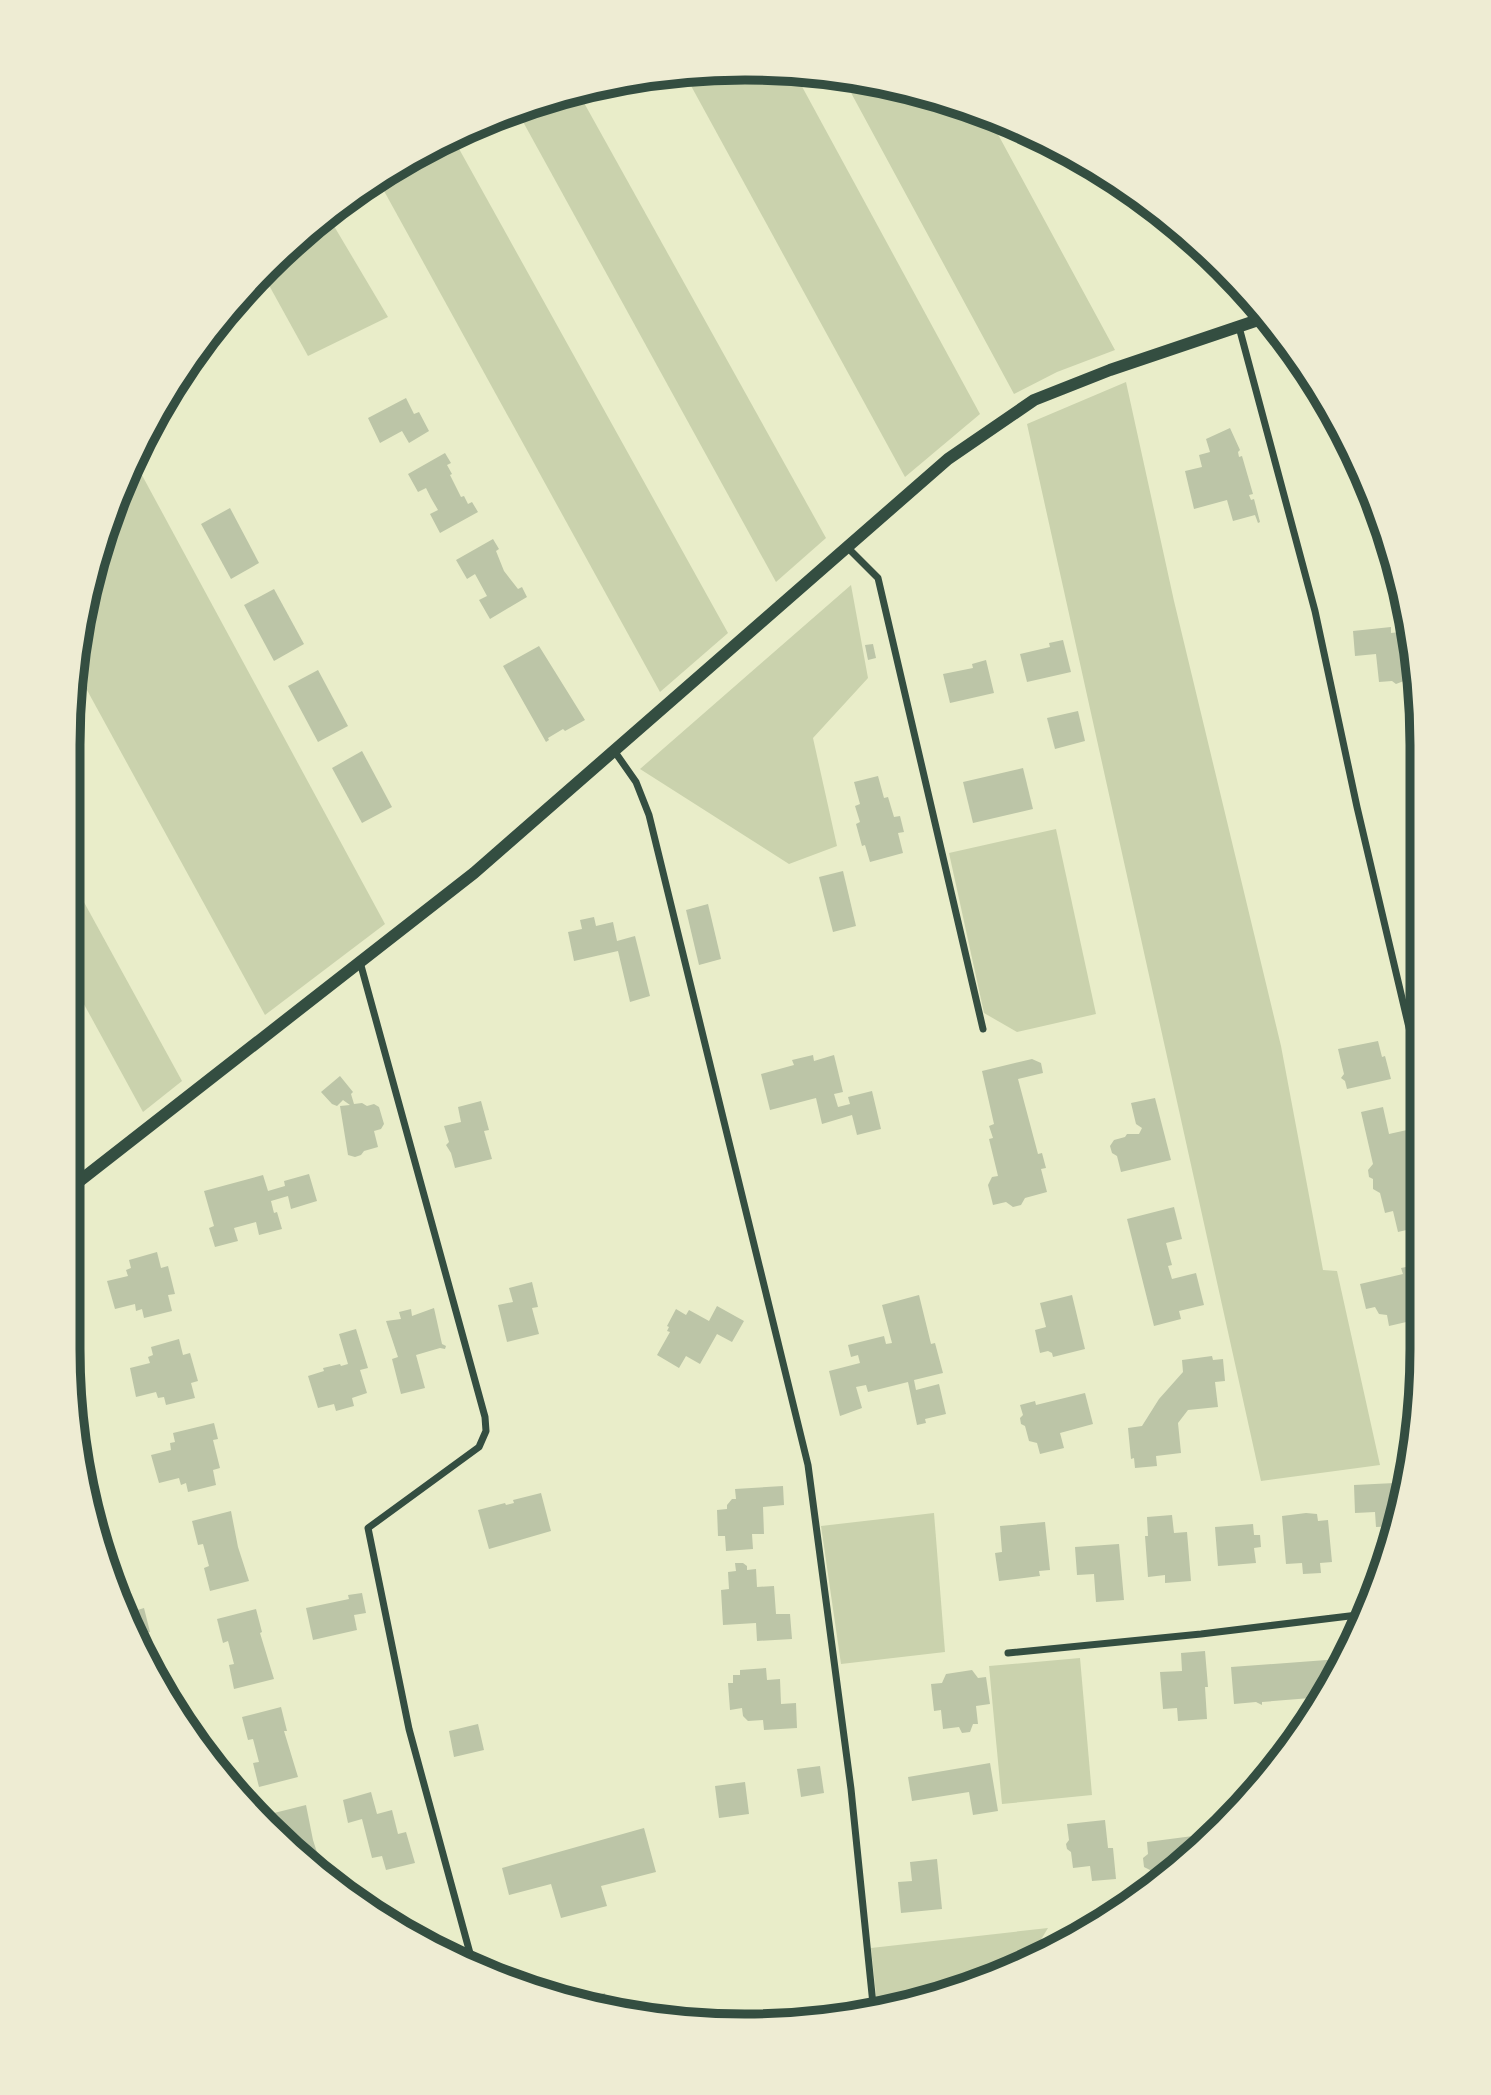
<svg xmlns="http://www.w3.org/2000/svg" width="1491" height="2095" font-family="'PT Sans',sans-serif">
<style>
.green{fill:#cad2ad}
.building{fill:#bcc5a7}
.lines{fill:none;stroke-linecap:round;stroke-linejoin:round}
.minor{stroke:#344e41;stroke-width:7}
.tertiary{stroke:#344e41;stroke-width:12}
.rim{fill:none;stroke:#344e41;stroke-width:9}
</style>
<rect width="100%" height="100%" fill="#e9edc9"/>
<g class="green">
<polygon points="793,70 980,414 905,477 684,73"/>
<polygon points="843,78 920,91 988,116 1115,350 1057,372 1014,394"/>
<polygon points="578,92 826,538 776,582 516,109 527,104"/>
<polygon points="453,138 728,633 660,692 378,180 407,159"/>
<polygon points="328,216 388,317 308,356 265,278 299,237"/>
<polygon points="1126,382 1174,601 1281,1046 1323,1270 1337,1271 1380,1465 1261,1481 1027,424"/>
<polygon points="137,466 385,924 265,1015 76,670 81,613"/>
<polygon points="851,585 868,678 813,738 837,846 789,864 640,769"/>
<polygon points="1056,829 1096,1014 1017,1032 984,1013 949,853"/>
<polygon points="68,873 182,1081 143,1112 68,975"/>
<polygon points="934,1513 945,1652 841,1664 821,1526"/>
<polygon points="1080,1658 1092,1795 1002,1804 989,1666"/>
<polygon points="1048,1928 1034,1951 1034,1961 878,2013 871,1948"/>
</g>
<g class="building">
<polygon points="406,398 414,414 419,412 429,431 409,443 402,431 380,443 368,418"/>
<polygon points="1230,428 1240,450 1238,452 1239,457 1242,456 1253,494 1249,495 1251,500 1254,499 1260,522 1258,523 1255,515 1233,521 1227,500 1194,509 1185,471 1202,467 1199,455 1210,452 1206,439"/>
<polygon points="445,453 451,463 447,465 452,474 450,475 461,497 464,496 468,504 472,502 478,512 440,533 430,514 438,510 431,498 426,488 418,492 408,474"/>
<polygon points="230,508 259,563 231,579 201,524"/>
<polygon points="493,539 499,549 496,551 504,571 518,589 522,587 527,597 490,619 479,600 487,596 475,574 467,579 456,560"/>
<polygon points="274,589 304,644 274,661 244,605"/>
<polygon points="1391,627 1391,633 1409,631 1417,657 1417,665 1408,666 1409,679 1396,684 1392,681 1379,682 1376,654 1355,656 1353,631"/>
<polygon points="1063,640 1071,672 1027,682 1020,654 1050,647 1049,643"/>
<polygon points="873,644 876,658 868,660 865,645"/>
<polygon points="539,646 585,720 565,731 563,729 548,738 549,740 546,742 503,666"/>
<polygon points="986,660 994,693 950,703 943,674 973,668 972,664"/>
<polygon points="318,670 348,726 318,742 288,686"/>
<polygon points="1078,711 1085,741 1055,749 1047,718"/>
<polygon points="362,751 392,807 362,823 332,768"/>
<polygon points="1023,768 1033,809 973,823 963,782"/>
<polygon points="878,776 884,798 888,797 894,817 900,816 904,832 898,833 903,853 870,862 865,845 862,846 856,824 860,822 855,806 860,804 854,782"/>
<polygon points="843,871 856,926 833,932 819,877"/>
<polygon points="1415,875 1418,875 1418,896 1416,896"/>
<polygon points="708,904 721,959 699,965 686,910"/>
<polygon points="594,917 596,926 613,922 617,941 635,936 650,996 630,1002 618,951 574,961 568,932 582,929 580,920"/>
<polygon points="1378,1041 1382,1057 1385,1056 1391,1079 1347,1089 1345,1081 1341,1078 1344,1074 1338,1049"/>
<polygon points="813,1055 814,1061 834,1055 843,1092 834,1094 838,1107 850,1104 848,1097 872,1091 881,1129 857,1135 852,1115 822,1124 816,1098 770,1110 761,1074 794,1065 792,1060"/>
<polygon points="1032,1059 1041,1063 1043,1073 1018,1079 1038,1154 1042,1153 1046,1168 1041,1169 1047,1192 1025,1198 1021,1205 1013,1207 1006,1202 993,1205 988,1185 992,1177 998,1176 989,1139 993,1138 989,1126 994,1124 982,1071"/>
<polygon points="340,1076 353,1092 351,1094 354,1104 362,1103 367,1106 374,1104 379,1107 384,1124 381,1129 374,1131 378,1147 364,1151 361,1155 355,1157 348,1155 340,1106 350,1105 343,1100 337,1106 332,1104 321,1092"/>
<polygon points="1155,1098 1171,1160 1121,1172 1117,1156 1112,1153 1110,1146 1114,1140 1125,1137 1127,1134 1139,1134 1142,1128 1136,1124 1131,1103"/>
<polygon points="481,1101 489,1130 484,1131 492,1159 455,1168 451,1153 446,1145 449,1142 444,1126 461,1122 458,1107"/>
<polygon points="1383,1107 1389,1134 1407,1130 1420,1189 1420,1205 1414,1206 1419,1227 1398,1232 1393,1211 1385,1213 1380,1193 1373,1189 1373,1179 1369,1177 1368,1170 1373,1164 1361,1112"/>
<polygon points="309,1174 317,1201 291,1209 288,1196 271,1201 274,1213 277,1212 282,1229 259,1235 256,1222 234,1228 238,1241 215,1247 209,1228 214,1226 204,1191 263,1175 268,1191 285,1186 284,1181"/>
<polygon points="1174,1207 1182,1239 1166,1243 1172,1265 1168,1266 1172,1279 1196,1273 1204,1305 1179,1311 1181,1319 1154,1326 1127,1219"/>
<polygon points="157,1252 161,1268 168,1266 175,1294 168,1295 172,1311 144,1318 142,1309 136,1311 135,1304 115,1309 107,1281 128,1276 126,1270 131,1268 129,1260"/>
<polygon points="1421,1264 1421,1288 1407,1293 1415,1320 1389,1326 1387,1315 1379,1314 1375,1307 1366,1309 1360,1284 1403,1274 1401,1268"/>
<polygon points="532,1282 538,1307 532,1308 539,1334 507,1342 498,1305 513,1302 509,1288"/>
<polygon points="919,1295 931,1344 935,1343 943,1373 914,1380 916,1390 939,1384 946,1414 925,1419 926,1423 917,1425 908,1382 868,1392 866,1385 856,1387 862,1408 840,1416 829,1371 860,1363 858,1355 851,1357 848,1345 884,1336 886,1344 892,1343 882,1305"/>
<polygon points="1072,1295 1085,1349 1053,1357 1052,1353 1048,1351 1040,1353 1035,1330 1046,1327 1040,1303"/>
<polygon points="717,1306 744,1321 732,1342 717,1334 700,1364 686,1356 679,1368 657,1355 670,1332 667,1331 669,1327 667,1326 676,1309 686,1315 689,1310 709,1321"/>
<polygon points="434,1308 442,1344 446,1346 445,1349 440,1348 416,1355 425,1388 401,1394 392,1359 398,1357 386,1321 401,1319 399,1312 411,1309 412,1316"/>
<polygon points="356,1329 368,1368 360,1370 367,1393 352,1398 354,1406 336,1411 334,1404 318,1408 308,1376 324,1371 323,1368 340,1364 341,1366 348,1364 339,1334"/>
<polygon points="179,1339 183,1355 190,1353 198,1381 191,1383 195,1398 166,1405 164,1397 158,1398 156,1392 136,1397 130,1368 150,1363 148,1357 153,1355 151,1347"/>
<polygon points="1212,1356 1213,1360 1223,1359 1225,1381 1215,1382 1218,1407 1188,1410 1178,1423 1181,1453 1156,1456 1157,1466 1135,1468 1134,1458 1131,1459 1128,1428 1142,1426 1159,1399 1183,1372 1182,1360"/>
<polygon points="1421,1369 1421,1393 1415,1433 1411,1434 1406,1394 1418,1393 1416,1383 1409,1384 1407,1371"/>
<polygon points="1085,1393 1093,1424 1060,1433 1064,1448 1040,1454 1037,1443 1029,1441 1025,1426 1021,1424 1020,1418 1023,1415 1020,1405 1035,1401 1036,1405"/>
<polygon points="214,1423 218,1439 213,1440 220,1468 213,1470 216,1485 188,1492 186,1483 181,1485 179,1478 159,1483 151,1455 171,1450 170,1443 175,1442 173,1433"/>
<polygon points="86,1449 92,1472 85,1474 81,1450"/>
<polygon points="1395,1483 1398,1526 1376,1527 1375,1512 1355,1513 1354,1485"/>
<polygon points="783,1486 784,1505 763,1507 764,1534 752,1534 753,1549 726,1551 725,1536 718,1536 717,1510 727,1509 727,1505 732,1499 736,1499 735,1489"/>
<polygon points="541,1493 551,1531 489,1549 478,1510 505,1503 506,1505 514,1503 513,1500"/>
<polygon points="231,1511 238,1547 249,1581 210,1591 204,1568 209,1566 203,1544 198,1545 192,1521"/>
<polygon points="1306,1513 1317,1514 1318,1521 1328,1520 1332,1562 1320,1563 1321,1573 1303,1574 1302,1563 1286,1564 1282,1516"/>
<polygon points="1172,1515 1174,1533 1187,1532 1191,1581 1165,1583 1165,1575 1148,1577 1145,1536 1148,1536 1147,1517"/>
<polygon points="1045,1522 1050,1570 1039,1571 1040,1576 999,1581 995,1553 1002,1552 1000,1526"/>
<polygon points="1253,1524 1254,1535 1260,1535 1261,1547 1254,1548 1256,1563 1218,1566 1215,1527"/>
<polygon points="1119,1544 1124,1600 1096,1602 1094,1574 1077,1575 1075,1547"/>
<polygon points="735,1563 743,1563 747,1566 747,1570 756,1569 757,1587 774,1586 776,1614 790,1614 792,1639 757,1641 756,1623 723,1625 721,1590 729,1589 728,1572 736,1571"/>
<polygon points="362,1593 366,1613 354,1615 357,1630 313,1640 306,1608 349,1599 348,1595"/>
<polygon points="144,1608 150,1632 145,1633 147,1649 131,1612"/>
<polygon points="256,1609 262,1632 260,1633 274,1679 234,1689 229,1665 234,1664 228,1641 223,1643 217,1619"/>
<polygon points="1205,1651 1208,1687 1205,1687 1207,1719 1178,1721 1177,1708 1163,1709 1160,1672 1182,1671 1181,1653"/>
<polygon points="156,1655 162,1677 160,1677 151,1656"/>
<polygon points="1340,1659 1341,1668 1323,1697 1262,1702 1262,1705 1256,1702 1234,1704 1231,1667"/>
<polygon points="766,1668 767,1680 780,1679 781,1704 796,1703 797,1728 764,1730 763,1720 748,1721 743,1716 742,1708 730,1710 728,1683 733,1683 733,1675 740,1675 740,1670"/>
<polygon points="972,1670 978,1678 986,1677 990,1704 976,1706 978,1724 973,1724 970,1732 962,1733 959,1727 943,1729 941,1710 934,1711 931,1684 942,1683 946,1674"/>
<polygon points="281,1707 287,1731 284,1731 298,1777 259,1787 253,1763 259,1762 253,1739 248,1740 242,1717"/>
<polygon points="478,1724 484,1750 454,1757 449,1731"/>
<polygon points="990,1763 998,1811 973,1815 969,1792 912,1801 908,1777"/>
<polygon points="820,1766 824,1793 801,1797 797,1769"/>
<polygon points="745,1782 749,1814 719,1818 715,1786"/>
<polygon points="371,1792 377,1814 392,1810 398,1834 406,1832 415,1863 386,1870 382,1856 372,1858 362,1819 348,1823 343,1800"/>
<polygon points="306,1805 313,1840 324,1874 299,1859 269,1824 266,1815"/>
<polygon points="1105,1820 1108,1848 1113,1848 1116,1879 1092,1881 1090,1866 1073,1868 1071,1852 1067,1849 1066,1844 1069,1840 1067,1824"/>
<polygon points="644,1828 656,1872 601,1886 607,1906 561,1918 551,1884 509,1895 502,1868"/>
<polygon points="1193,1836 1194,1841 1211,1839 1192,1858 1157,1882 1151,1883 1150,1870 1144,1867 1143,1858 1148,1854 1147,1842"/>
<polygon points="937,1859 942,1909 901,1913 898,1882 912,1881 910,1862"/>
<polygon points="605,1993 608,2008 579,2000"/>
</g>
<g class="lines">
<g class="minor">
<polyline points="1239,327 1315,611 1357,807 1419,1070"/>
<polyline points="847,547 878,578 983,1029"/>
<polyline points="615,752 636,782 649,815 808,1465 851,1789 874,2014"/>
<polyline points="360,962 485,1417 486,1431 479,1447 368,1528 409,1729 474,1968"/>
<polyline points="1008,1653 1201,1634 1366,1614"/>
<polyline points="1042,1958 1059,1937 1078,1935"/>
</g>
<polyline class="tertiary" points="68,1190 474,873 948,459 1034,400 1110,370 1267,317"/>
</g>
<path d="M0 0H1491V2095H0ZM745 80H745A665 665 0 0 1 1410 745V1349A665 665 0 0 1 745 2014H745A665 665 0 0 1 80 1349V745A665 665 0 0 1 745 80Z" fill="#eeecd3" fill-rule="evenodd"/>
<path class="rim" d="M745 80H745A665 665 0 0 1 1410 745V1349A665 665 0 0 1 745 2014H745A665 665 0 0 1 80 1349V745A665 665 0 0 1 745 80Z"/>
</svg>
